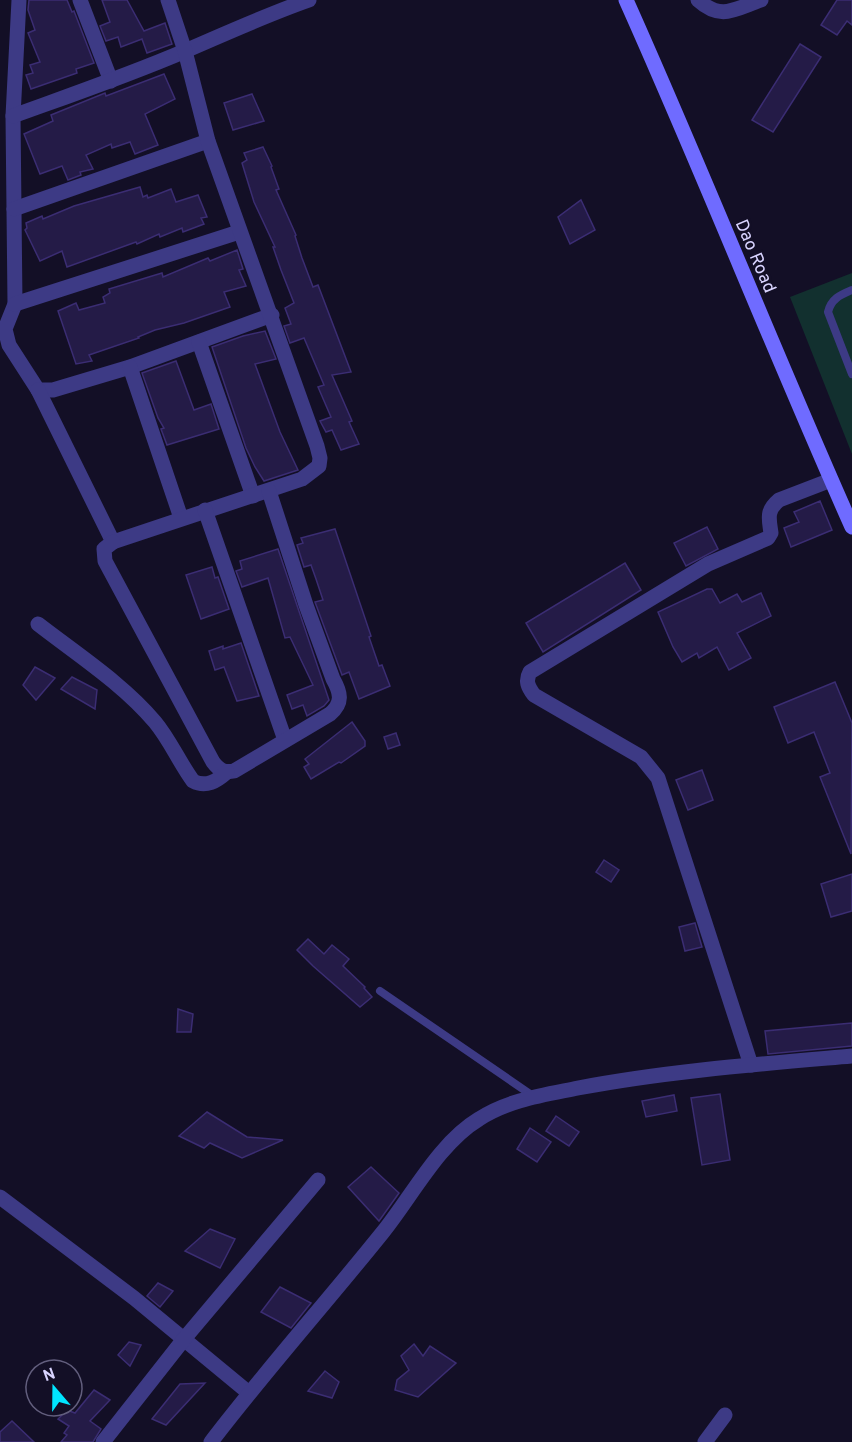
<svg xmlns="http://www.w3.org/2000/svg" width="852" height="1442" font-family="Overpass,sans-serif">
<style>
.green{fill:#12302f}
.building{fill:#241b47;stroke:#3b2d73;stroke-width:1.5}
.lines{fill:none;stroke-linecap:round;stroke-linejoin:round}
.lane{stroke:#3d3a85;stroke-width:8}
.street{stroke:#3d3a85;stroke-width:15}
.secondary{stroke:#6f6bff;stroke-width:15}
.labels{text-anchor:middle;stroke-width:5;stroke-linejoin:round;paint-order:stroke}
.street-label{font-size:18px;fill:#d9d4ff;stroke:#130f26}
</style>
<rect width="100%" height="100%" fill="#130f26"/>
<polygon class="green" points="852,273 852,454 790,297"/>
<g class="building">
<polygon points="29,0 67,0 72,12 74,11 94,63 76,69 77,73 31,89 26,75 33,73 30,65 40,62 28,33 35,30 28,10"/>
<polygon points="102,0 127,0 144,31 165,23 172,44 147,53 142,39 121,47 118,37 106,41 100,26 110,22"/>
<polygon points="837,0 852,0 852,25 847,21 837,35 821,25"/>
<polygon points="800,44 821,57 773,132 752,120"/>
<polygon points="164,74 175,99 145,114 158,145 135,154 130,142 112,148 111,144 86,155 93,169 80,172 81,175 68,180 62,166 40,174 24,134 53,121 51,115 105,93 106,96"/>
<polygon points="252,94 264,121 233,130 224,103"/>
<polygon points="263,147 272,166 271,167 279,189 276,190 296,235 295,236 302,258 313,287 318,285 351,372 332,375 352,421 349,422 359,444 341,450 332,430 326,432 320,421 331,417 318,387 324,385 304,338 290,343 284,326 291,324 285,308 294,303 281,270 273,247 275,247 254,202 242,163 247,160 244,153"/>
<polygon points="140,187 143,197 147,195 148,198 171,189 176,202 198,195 207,217 201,218 204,224 183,232 182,228 160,237 159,234 137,244 136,242 67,267 62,251 40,261 25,230 27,228 26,223 42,216 43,219 74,206"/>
<polygon points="581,200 595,230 570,244 558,217"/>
<polygon points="237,250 243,269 239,270 246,286 224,292 230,307 184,323 155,330 138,337 139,338 89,355 92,361 76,364 58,311 76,303 79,310 105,303 103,297 110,293 109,289 162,273 163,277 208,258 210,261"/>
<polygon points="265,331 276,359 255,364 280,432 298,470 264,481 255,467 246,448 212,347 243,336"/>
<polygon points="176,361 194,410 211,404 219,429 167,445 161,429 164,428 158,418 142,373"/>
<polygon points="820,501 832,530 791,547 784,528 799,522 794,512"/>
<polygon points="707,527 718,549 686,566 674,543"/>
<polygon points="335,529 371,636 369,637 379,666 382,665 390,686 359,699 349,672 342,675 315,602 323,600 316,579 311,565 304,567 297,545 303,543 301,538"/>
<polygon points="278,549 329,700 324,706 307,716 303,705 292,709 287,695 313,685 290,637 285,638 268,578 242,587 236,571 242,569 240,561"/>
<polygon points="625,563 641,590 543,652 526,623"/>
<polygon points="212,567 215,578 218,577 229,609 201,619 186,575"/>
<polygon points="707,589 712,589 720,603 737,594 742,602 761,593 771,616 737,633 751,658 729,670 717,647 699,658 697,653 682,662 673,647 658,612"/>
<polygon points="241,643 259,696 237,701 224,667 215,670 209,651 223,646 223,649"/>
<polygon points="35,667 55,678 36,700 23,685"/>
<polygon points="72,677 97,690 95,709 61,689"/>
<polygon points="835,682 852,723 851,854 820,777 830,773 814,732 788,743 774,707"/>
<polygon points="352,722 365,741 365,746 341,763 339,762 311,779 304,767 309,764 305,759"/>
<polygon points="396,733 400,745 388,749 384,737"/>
<polygon points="702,770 713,800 688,810 676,780"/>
<polygon points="604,860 619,870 611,882 596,872"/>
<polygon points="852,874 852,911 831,917 821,884"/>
<polygon points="695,923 702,947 685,951 679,927"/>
<polygon points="308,939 324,954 332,945 349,959 343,966 365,987 364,988 372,997 360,1007 313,966 297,950"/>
<polygon points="178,1009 193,1014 191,1032 177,1032"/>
<polygon points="852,1023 852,1046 768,1054 765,1031"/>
<polygon points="720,1094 730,1160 702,1165 691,1098"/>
<polygon points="674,1095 677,1111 646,1117 642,1101"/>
<polygon points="207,1112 247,1137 283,1140 242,1158 210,1143 204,1148 179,1136"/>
<polygon points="556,1116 579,1132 569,1146 546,1131"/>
<polygon points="530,1128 551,1142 537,1162 517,1149"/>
<polygon points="371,1167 399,1193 379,1221 348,1187"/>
<polygon points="210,1229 235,1239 220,1268 185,1251"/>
<polygon points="158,1283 173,1291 160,1307 147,1296"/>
<polygon points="280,1287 311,1303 291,1328 261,1312"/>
<polygon points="129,1342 141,1345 130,1366 118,1355"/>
<polygon points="414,1344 423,1356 430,1346 456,1363 418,1397 395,1390 397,1380 409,1370 401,1356"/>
<polygon points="325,1371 339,1382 332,1398 308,1391"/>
<polygon points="205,1383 166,1425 152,1419 180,1384"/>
<polygon points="94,1390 110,1400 90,1421 101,1429 93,1442 61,1442 67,1435 64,1433 69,1426 58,1419 67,1410 75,1413"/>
<polygon points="12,1421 34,1442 0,1442 0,1432"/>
</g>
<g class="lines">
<g class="lane">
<path d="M852 290C840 295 831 299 828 312L852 374"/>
<polyline points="380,991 533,1096"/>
</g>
<g class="street">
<polyline points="19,0 13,116 15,304 5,329 9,345 38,390 53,390 130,367 272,315"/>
<polyline points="80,0 111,81"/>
<path d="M698 0C721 21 735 9 761 0"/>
<path d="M13 116C71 95 129 75 185 51 227 33 266 15 309 0"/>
<polyline points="14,209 208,141"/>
<polyline points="15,304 239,232"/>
<polyline points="199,342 253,496"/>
<polyline points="130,367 181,518"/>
<polyline points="38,390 113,542 302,479 319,466 320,458 317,446 208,141 185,51 168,0"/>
<polyline points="205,510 285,740"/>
<path d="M113 542 104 549 105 561 213 762C219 770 224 773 234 771L330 714C343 703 341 693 333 679L306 605 269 491"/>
<path d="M38 624C78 655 123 684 155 722 170 740 179 762 193 781 206 788 217 781 227 772"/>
<path d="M751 1065 658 778 641 757 534 695C528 687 525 681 530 672L708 564 768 538 771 533C769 518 766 511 779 500L831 480"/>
<polyline points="0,1197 134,1298 249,1393"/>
<polyline points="103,1442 184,1339 318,1180"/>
<path d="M211 1442C266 1370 326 1303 383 1232 412 1196 439 1143 479 1119 508 1100 544 1095 578 1088 668 1071 760 1064 852 1056"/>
<polyline points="705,1442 725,1415"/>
</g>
<path class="secondary" d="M626 0C704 174 774 352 852 527"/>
</g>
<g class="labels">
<g class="street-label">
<text transform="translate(756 256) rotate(67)" y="6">Dao Road</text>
</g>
</g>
<g transform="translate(54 1388) rotate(340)"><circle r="28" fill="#130f26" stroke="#625e7d" stroke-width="1.5"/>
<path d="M0-4.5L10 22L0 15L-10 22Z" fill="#00e5ff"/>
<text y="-9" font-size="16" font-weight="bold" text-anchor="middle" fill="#d9d4ff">N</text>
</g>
</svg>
